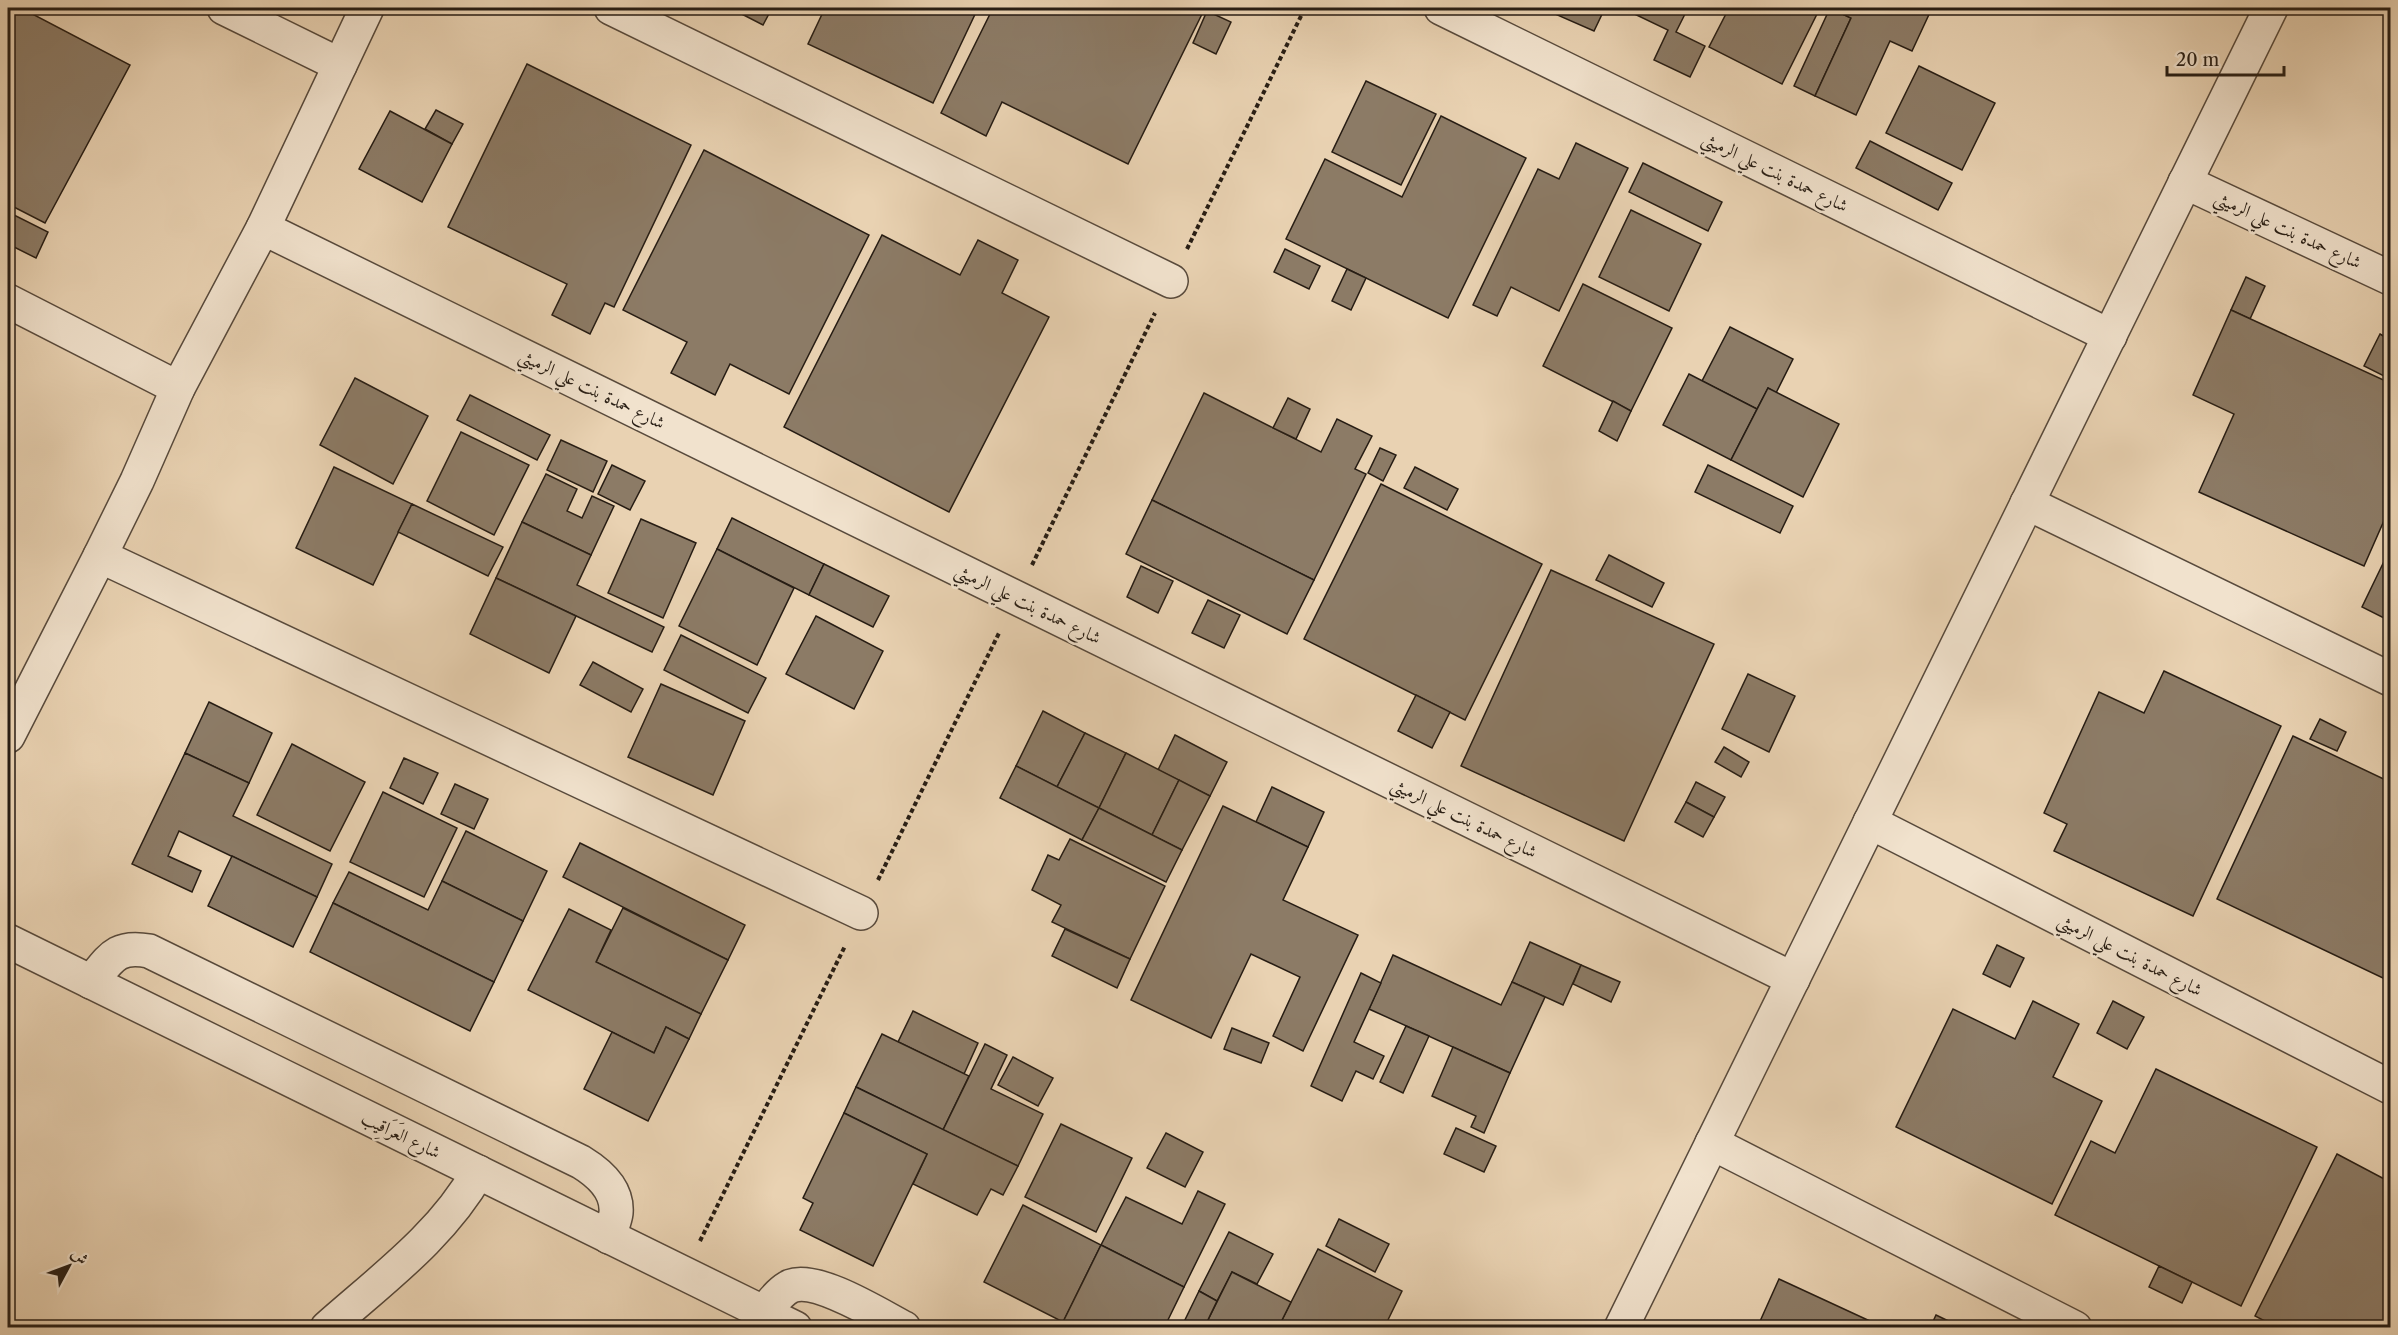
<svg xmlns="http://www.w3.org/2000/svg" width="2398" height="1335" font-family="'Libre Caslon Text',Amiri,serif">
<style>
.building{fill:#8c7b66;stroke:#271d14;stroke-width:1.5}
.lines{fill:none;stroke-linecap:round;stroke-linejoin:round}
.minor-casing{stroke:#584a3c;stroke-width:36}
.path{stroke:#271d14;stroke-width:4;stroke-dasharray:4.5 3;stroke-linecap:butt}
.minor{stroke:#f1e2cd;stroke-width:33}
.labels{text-anchor:middle;stroke-width:5;stroke-linejoin:round;paint-order:stroke}
.street-label{font-size:18px;fill:#271d14;stroke:#f1e2cd}
</style>
<rect width="100%" height="100%" fill="#e9d2b2"/>
<filter id="stains"><feTurbulence type="fractalNoise" baseFrequency=".00333" numOctaves="4"/><feColorMatrix values="0 0 0 0 .2 0 0 0 0 .09 0 0 0 0 .02 0 0 0 .5 -.17"/></filter>
<radialGradient id="worn" r=".72"><stop offset=".6" stop-color="#630" stop-opacity="0"/><stop offset="1" stop-color="#630" stop-opacity=".3"/></radialGradient>
<g class="building">
<polygon points="8,8 21,8 130,65 45,223 8,204"/>
<polygon points="730,8 772,8 763,25"/>
<polygon points="818,8 978,8 933,103 808,44 824,10"/>
<polygon points="993,8 1205,8 1128,164 1002,102 986,136 941,113"/>
<polygon points="1558,8 1605,8 1594,31 1555,14"/>
<polygon points="1622,8 1688,8 1676,32 1705,46 1690,77 1654,60 1668,30"/>
<polygon points="1729,8 1805,8 1817,14 1782,84 1709,47"/>
<polygon points="1830,8 1851,18 1815,96 1794,86"/>
<polygon points="1830,8 1932,8 1912,51 1890,41 1856,115 1815,96 1851,18"/>
<polygon points="1207,11 1231,22 1216,54 1193,43"/>
<polygon points="527,64 691,145 614,307 605,303 590,334 552,315 567,284 448,227"/>
<polygon points="1919,66 1995,103 1962,170 1886,133"/>
<polygon points="1366,81 1436,114 1401,185 1332,152"/>
<polygon points="436,110 463,124 452,144 425,129"/>
<polygon points="390,111 452,144 422,202 359,169"/>
<polygon points="1441,116 1526,158 1448,318 1286,239 1325,159 1402,197"/>
<polygon points="1870,141 1952,183 1938,210 1856,168"/>
<polygon points="1576,143 1628,168 1559,311 1511,287 1497,316 1473,305 1538,169 1559,179"/>
<polygon points="704,150 869,235 789,394 730,364 715,395 671,373 687,342 623,310"/>
<polygon points="1643,163 1722,202 1708,231 1629,192"/>
<polygon points="1631,210 1701,244 1669,311 1599,277"/>
<polygon points="8,212 48,232 36,258 8,244"/>
<polygon points="882,235 960,275 978,240 1018,260 1002,293 1049,317 949,512 784,427"/>
<polygon points="1285,249 1320,266 1309,289 1274,272"/>
<polygon points="1347,269 1366,278 1351,310 1332,301"/>
<polygon points="2246,277 2265,286 2250,319 2231,310"/>
<polygon points="1583,284 1672,328 1631,411 1543,366"/>
<polygon points="2231,310 2390,383 2390,507 2364,566 2199,492 2234,414 2193,395"/>
<polygon points="1730,327 1793,359 1776,393 1768,388 1757,409 1702,381"/>
<polygon points="2380,334 2390,340 2390,372 2388,378 2364,366"/>
<polygon points="1689,374 1757,409 1731,460 1663,425"/>
<polygon points="355,378 428,416 393,484 320,445"/>
<polygon points="1768,388 1839,424 1803,497 1731,460"/>
<polygon points="1204,393 1321,452 1337,419 1372,436 1355,469 1366,474 1314,580 1152,500"/>
<polygon points="470,395 550,435 537,460 457,420"/>
<polygon points="1288,398 1310,409 1296,439 1273,428"/>
<polygon points="1613,401 1631,411 1617,441 1599,431"/>
<polygon points="461,432 529,465 494,535 427,501"/>
<polygon points="561,440 607,461 593,492 547,470"/>
<polygon points="1380,448 1396,455 1383,481 1368,473"/>
<polygon points="612,465 645,481 630,510 598,494"/>
<polygon points="1708,465 1793,506 1780,533 1695,492"/>
<polygon points="334,467 412,504 373,585 296,548"/>
<polygon points="1415,467 1458,489 1447,510 1404,488"/>
<polygon points="546,474 577,489 567,511 582,518 592,496 614,506 591,555 522,522"/>
<polygon points="1381,484 1542,564 1465,720 1304,639"/>
<polygon points="1152,500 1314,580 1287,634 1126,554"/>
<polygon points="412,504 503,547 488,576 398,532"/>
<polygon points="732,518 824,564 809,595 717,549"/>
<polygon points="641,519 696,543 663,618 608,593"/>
<polygon points="522,522 591,555 577,585 664,627 652,652 496,578"/>
<polygon points="717,549 794,588 757,665 679,626"/>
<polygon points="2390,549 2390,621 2362,607"/>
<polygon points="1609,555 1664,583 1652,607 1596,580"/>
<polygon points="824,564 889,596 873,627 809,595"/>
<polygon points="1141,566 1173,581 1158,613 1127,597"/>
<polygon points="1551,570 1714,644 1624,841 1461,766"/>
<polygon points="496,578 576,616 549,673 470,634"/>
<polygon points="1208,600 1240,615 1224,648 1192,633"/>
<polygon points="816,616 883,651 854,709 786,674"/>
<polygon points="681,635 766,678 748,713 664,670"/>
<polygon points="593,662 643,689 631,712 580,685"/>
<polygon points="2164,671 2281,726 2193,916 2054,851 2067,824 2044,813 2099,692 2144,713"/>
<polygon points="1748,674 1795,696 1769,752 1722,729"/>
<polygon points="661,684 745,721 713,795 628,757"/>
<polygon points="1416,695 1450,712 1432,748 1398,731"/>
<polygon points="209,702 272,733 249,783 185,753"/>
<polygon points="1043,711 1085,733 1057,787 1016,766"/>
<polygon points="2320,719 2346,732 2337,751 2310,739"/>
<polygon points="1085,733 1126,753 1099,808 1057,787"/>
<polygon points="1175,735 1227,762 1210,796 1158,770"/>
<polygon points="2293,736 2390,782 2390,967 2385,979 2217,899"/>
<polygon points="292,744 365,782 330,851 257,815"/>
<polygon points="1724,747 1749,762 1741,777 1715,762"/>
<polygon points="185,753 249,783 233,816 332,864 317,897 179,831 168,856 201,871 192,892 132,864"/>
<polygon points="1126,753 1179,780 1152,835 1099,808"/>
<polygon points="404,758 438,773 423,804 390,788"/>
<polygon points="1016,766 1099,808 1082,840 1000,798"/>
<polygon points="1179,780 1210,796 1182,850 1152,835"/>
<polygon points="1696,782 1725,797 1714,817 1686,802"/>
<polygon points="455,784 488,799 474,829 441,814"/>
<polygon points="1272,787 1324,812 1308,847 1256,822"/>
<polygon points="383,792 457,828 424,897 350,862"/>
<polygon points="1686,802 1714,817 1703,837 1675,822"/>
<polygon points="1223,806 1308,847 1283,900 1358,935 1303,1051 1273,1036 1300,977 1251,954 1211,1038 1131,1000"/>
<polygon points="1099,808 1182,850 1166,882 1082,840"/>
<polygon points="466,831 547,871 523,921 442,881"/>
<polygon points="1070,839 1165,886 1130,959 1052,922 1061,905 1032,890 1048,855 1059,860"/>
<polygon points="580,843 745,925 728,960 563,877"/>
<polygon points="232,856 317,897 293,947 208,906"/>
<polygon points="349,872 428,910 442,881 523,921 494,982 333,903"/>
<polygon points="333,903 494,982 470,1031 310,952"/>
<polygon points="623,908 728,960 701,1014 596,962"/>
<polygon points="569,909 611,930 596,962 701,1014 689,1039 666,1027 654,1053 528,990"/>
<polygon points="1065,929 1130,959 1117,988 1052,956"/>
<polygon points="1530,942 1581,965 1563,1005 1512,982"/>
<polygon points="1997,945 2024,958 2010,987 1983,974"/>
<polygon points="1393,955 1501,1005 1512,982 1545,997 1510,1073 1369,1009"/>
<polygon points="1581,965 1620,982 1611,1002 1573,984"/>
<polygon points="1361,973 1381,983 1354,1042 1384,1056 1373,1079 1356,1071 1342,1101 1311,1086"/>
<polygon points="2033,1001 2079,1024 2053,1077 2102,1101 2052,1204 1896,1127 1953,1009 2015,1039"/>
<polygon points="2113,1001 2144,1017 2127,1049 2097,1033"/>
<polygon points="913,1011 978,1043 964,1074 898,1042"/>
<polygon points="1406,1026 1429,1036 1403,1093 1380,1082"/>
<polygon points="666,1027 689,1039 648,1121 584,1089 612,1032 654,1053"/>
<polygon points="1232,1028 1269,1043 1261,1063 1224,1049"/>
<polygon points="882,1034 969,1076 943,1130 856,1087"/>
<polygon points="985,1044 1007,1055 991,1089 1043,1114 1018,1166 943,1130"/>
<polygon points="1453,1047 1510,1073 1484,1133 1471,1127 1476,1116 1432,1096"/>
<polygon points="1013,1057 1053,1078 1038,1106 998,1085"/>
<polygon points="2156,1069 2317,1147 2241,1306 2055,1215 2091,1141 2115,1153"/>
<polygon points="856,1087 1018,1166 1003,1195 991,1189 977,1215 913,1184 927,1154 844,1113"/>
<polygon points="844,1113 927,1154 873,1266 800,1230 813,1203 803,1198"/>
<polygon points="1061,1124 1132,1158 1096,1232 1025,1197"/>
<polygon points="1456,1128 1496,1146 1484,1172 1444,1154"/>
<polygon points="1166,1133 1203,1152 1185,1187 1147,1168"/>
<polygon points="2337,1154 2390,1182 2390,1328 2278,1328 2255,1316"/>
<polygon points="1198,1191 1225,1204 1184,1287 1101,1245 1126,1197 1182,1224"/>
<polygon points="1023,1205 1101,1245 1063,1322 984,1282"/>
<polygon points="1339,1219 1389,1244 1375,1272 1326,1246"/>
<polygon points="1229,1232 1273,1254 1257,1284 1232,1272 1217,1301 1199,1291"/>
<polygon points="1101,1245 1184,1287 1164,1328 1073,1328 1063,1322"/>
<polygon points="1318,1249 1402,1291 1384,1328 1278,1328"/>
<polygon points="2159,1266 2192,1282 2182,1303 2149,1287"/>
<polygon points="1232,1272 1291,1302 1278,1328 1204,1328"/>
<polygon points="1779,1279 1885,1328 1757,1328"/>
<polygon points="1199,1291 1217,1301 1204,1328 1181,1328"/>
<polygon points="1936,1315 1963,1328 1930,1328"/>
</g>
<g class="lines">
<g class="minor-casing">
<g id="minor">
<polyline points="224,8 340,65"/>
<polyline points="611,8 1171,281"/>
<polyline points="1441,8 2110,336"/>
<polyline points="2185,182 2390,278"/>
<polyline points="263,228 1793,979"/>
<polyline points="8,301 178,388"/>
<polyline points="2027,503 2390,679"/>
<polyline points="100,556 861,913"/>
<polyline points="8,736 100,556 137,481 178,388 263,228 367,8"/>
<polyline points="1870,822 2390,1087"/>
<polyline points="8,941 795,1328"/>
<path d="M91 982C111 958 116 945 149 951L581 1162C599 1173 618 1189 616 1213 615 1221 611 1229 609 1237"/>
<polyline points="1712,1143 2075,1328"/>
<path d="M764 1312C772 1303 780 1291 791 1286 817 1276 879 1315 904 1328"/>
<path d="M327 1328C381 1280 442 1236 478 1172"/>
<polyline points="1621,1328 2271,8"/>
</g>
</g>
<g class="path">
<polyline points="1187,249 1305,8"/>
<polyline points="1032,565 1155,313"/>
<polyline points="878,880 1000,631"/>
<polyline points="700,1241 845,946"/>
</g>
<use href="#minor" class="minor"/>
</g>
<g class="labels">
<g class="street-label">
<text transform="translate(1775 172) rotate(26)" y="6">شارع حمدة بنت علي الرميثي</text>
<text transform="translate(2288 230) rotate(25)" y="6">شارع حمدة بنت علي الرميثي</text>
<text transform="translate(592 389) rotate(26)" y="6">شارع حمدة بنت علي الرميثي</text>
<text transform="translate(1028 604) rotate(26)" y="6">شارع حمدة بنت علي الرميثي</text>
<text transform="translate(1464 818) rotate(26)" y="6">شارع حمدة بنت علي الرميثي</text>
<text transform="translate(2130 955) rotate(27)" y="6">شارع حمدة بنت علي الرميثي</text>
<text transform="translate(401 1135) rotate(26)" y="6">شارع العَرَاقِيب</text>
</g>
</g>
<rect width="2398" height="1335" fill="none" stroke="#e9d2b2" stroke-width="30"/>
<rect x="9" y="9" width="2380" height="1317" fill="none" stroke="#271d14" stroke-width="3"/>
<rect x="15" y="15" width="2368" height="1305" fill="none" stroke="#271d14" stroke-width="1.5"/>
<g transform="translate(69 1266) rotate(49)" stroke="#f1e2cd" stroke-width="4.5" paint-order="stroke">
<path d="M0-4.5L10 22L0 15L-10 22Z" fill="#271d14"/>
<text y="-9" font-size="16" font-weight="bold" text-anchor="middle" fill="#271d14">ش</text>
</g>
<path d="M2167 66v9h117v-9" fill="none" stroke="#271d14" stroke-width="3"/>
<text x="2176" y="66" font-size="18" fill="#271d14" stroke="#f1e2cd" stroke-width="4.5" paint-order="stroke">20 m</text>
<rect width="100%" height="100%" filter="url(#stains)"/>
<rect width="100%" height="100%" fill="url(#worn)"/>
</svg>
